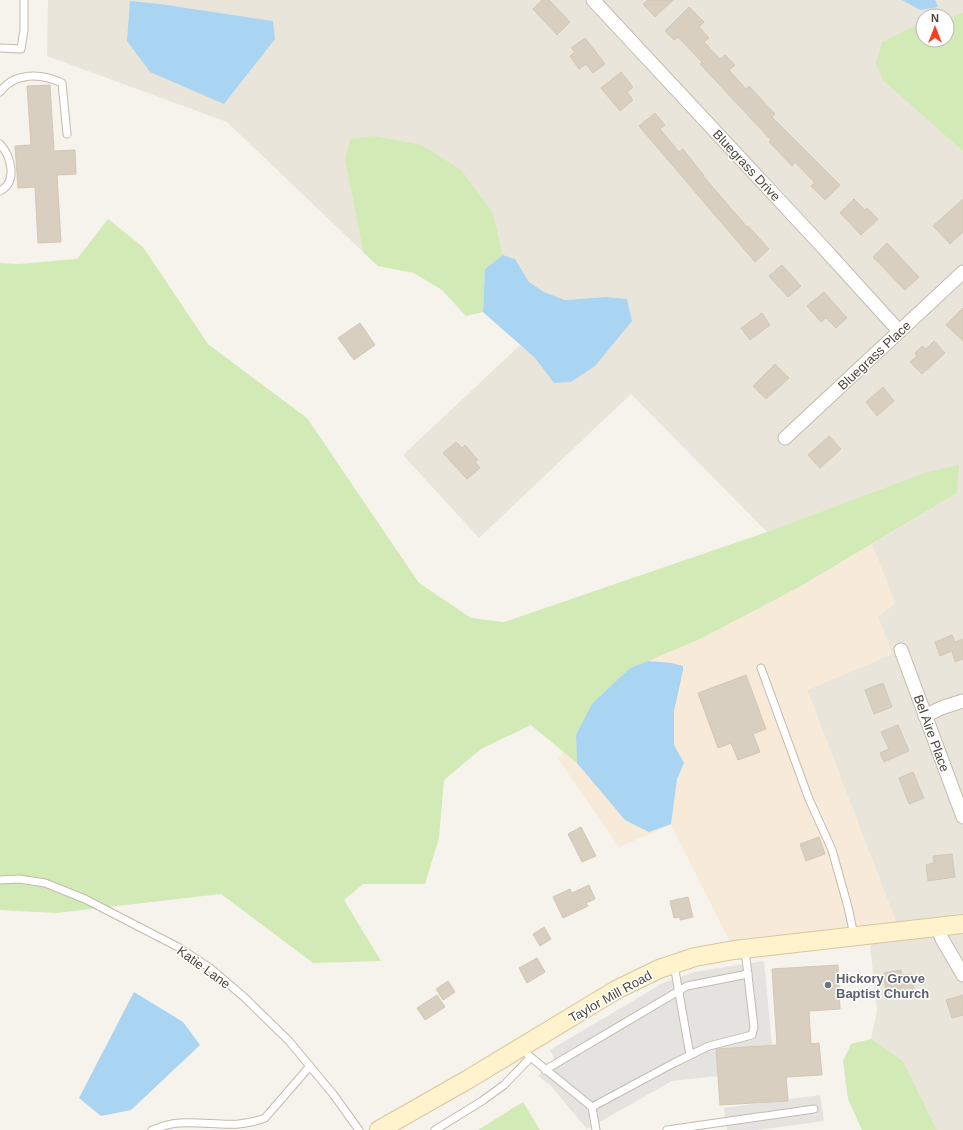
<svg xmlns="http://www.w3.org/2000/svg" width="963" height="1130" font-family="Arial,sans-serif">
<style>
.residential{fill:#eae5da;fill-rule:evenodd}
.commercial{fill:#f7ead8}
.green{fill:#d2eab5}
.parking{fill:#e5e3e0}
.water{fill:#a9d4f2}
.building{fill:#d8cfc1;stroke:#d3c7b4}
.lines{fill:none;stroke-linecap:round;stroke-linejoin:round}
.lane-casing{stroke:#c2bbae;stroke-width:9}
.street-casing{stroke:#c2bbae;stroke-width:15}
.secondary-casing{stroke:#d6c79b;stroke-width:20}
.lane{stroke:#fff;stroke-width:7}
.street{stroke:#fff;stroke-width:13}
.secondary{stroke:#fff3cd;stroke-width:18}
.worship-dot{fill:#6b7280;stroke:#fff;stroke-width:1.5}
.labels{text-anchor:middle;stroke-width:3;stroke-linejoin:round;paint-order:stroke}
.street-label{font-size:13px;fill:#4b4439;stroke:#fff}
.worship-label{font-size:13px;font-weight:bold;fill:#5b616d;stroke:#fff;text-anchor:start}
</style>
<rect width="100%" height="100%" fill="#f6f3ec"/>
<path class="residential" d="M48 0H963V1130H937L903 1061 871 1039 877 1011 869 934 899 930 807 690 892 654 878 617 895 603 872 544 957 493 924 473 767 532 631 394 479 538 403 455 520 345 535 358 554 383 605 297 565 300 544 292 529 282 515 259 503 255 493 213 345 160 363 252 227 122 47 56ZM923 16H947V40H923Z"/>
<polygon class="commercial" points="872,544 895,603 878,617 892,654 807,690 899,931 734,950 671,825 619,847 558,759 576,735 592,704 630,668 648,661 700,639 801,586"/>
<g class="green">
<polygon points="963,13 963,151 883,80 876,63 882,42 912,27 923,25 923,40 947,40 947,19"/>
<polygon points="373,136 422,145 461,170 493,213 503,255 485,269 483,312 466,316 442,290 414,273 378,266 363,252 345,160 350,139"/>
<polygon points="108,219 143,247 208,344 307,418 419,583 471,618 504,622 767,532 924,473 959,465 957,493 801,586 700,639 648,661 630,668 576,735 577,763 531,725 481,749 444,780 439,838 425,884 363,884 344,900 381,961 313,963 221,894 56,913 0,910 0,263 19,264 77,259"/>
<polygon points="871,1039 903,1061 937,1130 862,1130 848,1099 843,1061 851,1044"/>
<polygon points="523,1102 540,1130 478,1130"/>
</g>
<g class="parking">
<polygon points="764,961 772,1045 716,1049 718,1076 672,1081 587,1129 550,1085 538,1076 555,1060 550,1050 663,983 694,972"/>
<polygon points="820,1095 824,1121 758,1130 727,1130 724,1108"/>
</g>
<g class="water">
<polygon points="902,0 935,0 938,7 920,10"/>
<polygon points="130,1 160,4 273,21 275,39 224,104 150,72 127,41"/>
<polygon points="503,255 515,259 529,282 544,292 565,300 605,297 627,299 632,321 595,366 571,382 554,383 535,358 483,312 485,269"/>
<polygon points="648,661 671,663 683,666 683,670 674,711 674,745 684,763 677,779 671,824 649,832 625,820 577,763 576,735 592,704 630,668"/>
<polygon points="134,992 183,1022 200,1045 131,1110 101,1116 79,1098"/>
</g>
<g class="building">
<polygon points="542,0 549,0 570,22 557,35 533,9"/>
<polygon points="648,0 673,0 655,17 643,4"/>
<polygon points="689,7 704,22 699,27 709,38 704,42 720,59 725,55 735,65 729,70 746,89 749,86 775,114 772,117 840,185 825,200 811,186 815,183 795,162 792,166 769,142 771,140 700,64 702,62 678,37 674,40 665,31"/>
<polygon points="585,38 605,64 593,73 586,64 579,69 570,56 575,52 571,48"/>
<polygon points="621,72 633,87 627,92 633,100 620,111 601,88"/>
<polygon points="50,85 54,151 75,150 76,174 57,175 61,242 38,243 35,187 18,188 15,146 31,145 27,86"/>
<polygon points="655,113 665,125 660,129 679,152 683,149 704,176 703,176 747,227 748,226 769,249 755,262 639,126"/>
<polygon points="854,199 865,210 867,208 878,219 861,235 840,213"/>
<polygon points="963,199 963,232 950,244 933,226"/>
<polygon points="887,243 919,277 905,290 873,257"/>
<polygon points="782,265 801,286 788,297 769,276"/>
<polygon points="824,292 847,318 836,328 826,318 821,322 807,306"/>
<polygon points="963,308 963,341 946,325"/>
<polygon points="762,313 770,325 750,340 741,328"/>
<polygon points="360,323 375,345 354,360 338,338"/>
<polygon points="934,341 945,353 922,374 910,362 917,356 915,353 922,346 926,349"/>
<polygon points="775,364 789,378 766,399 753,386"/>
<polygon points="883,387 894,401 877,416 866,402"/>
<polygon points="829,436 841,449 820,468 808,455"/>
<polygon points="456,442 462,448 465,445 478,460 475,462 480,468 467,479 443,453"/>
<polygon points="952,635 955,642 963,639 963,659 955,662 952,651 940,656 935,642"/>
<polygon points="746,675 766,729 753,734 760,752 738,760 731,743 718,748 698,693"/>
<polygon points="883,683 892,707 874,714 865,690"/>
<polygon points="898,725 909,751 884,762 880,753 889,749 881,732"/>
<polygon points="913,772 924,798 909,804 899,778"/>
<polygon points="581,827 596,856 582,862 568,834"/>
<polygon points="819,837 825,854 806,861 800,844"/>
<polygon points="952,854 955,877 928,881 926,865 934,863 933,856"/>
<polygon points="589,885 595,899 586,903 588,906 563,918 553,897 570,889 572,893"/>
<polygon points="688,897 693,917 680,920 680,917 674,918 670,901"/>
<polygon points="544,927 551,939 540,946 533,934"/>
<polygon points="537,958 545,972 527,983 519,968"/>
<polygon points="838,965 840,1009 809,1011 811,1044 819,1043 822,1075 786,1077 788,1101 720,1105 716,1049 777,1045 772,969"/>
<polygon points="901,970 901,975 912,974 914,990 886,994 884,973"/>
<polygon points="448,981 455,992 443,1000 436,989"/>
<polygon points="437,995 445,1007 425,1020 417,1008"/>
<polygon points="963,995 963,1015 952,1018 946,1000"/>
</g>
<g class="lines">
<g class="lane-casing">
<g id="lane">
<polyline points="0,48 21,49 24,30 24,0"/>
<path d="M0 92C14 72 41 73 62 83L67 134"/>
<path d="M0 144C11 156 18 182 0 191"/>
<polyline points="761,668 809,799 832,850 848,907 854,935"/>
<polyline points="0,880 19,879 45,883 85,899 178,947 210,968 244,997 289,1041 333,1094 359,1130"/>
<polyline points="674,965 690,1055"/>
<polyline points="528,1055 592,1107 596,1130"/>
<polyline points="545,1070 687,986 748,974"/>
<polyline points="592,1107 674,1063 709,1046 752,1035 754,1027 745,950"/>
<path d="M152 1130C160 1127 170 1123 179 1123 211 1121 234 1130 265 1118L310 1066"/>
<polyline points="435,1130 482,1101 504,1085 530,1058"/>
<polyline points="667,1130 814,1109"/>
</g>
</g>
<g class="street-casing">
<g id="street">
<polyline points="593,0 820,244 899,331"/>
<polyline points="785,438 963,272"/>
<polyline points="901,650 963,817"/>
<polyline points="925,716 941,708 963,701"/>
<polyline points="937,926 942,939 963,975"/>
</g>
</g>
<g class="secondary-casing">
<polyline id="secondary" points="379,1130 467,1080 616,990 659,969 695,957 734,950 963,924"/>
</g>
<use href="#lane" class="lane"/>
<use href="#street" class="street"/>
<use href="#secondary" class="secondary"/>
</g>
<circle class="worship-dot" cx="828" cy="985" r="4"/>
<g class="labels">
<g class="street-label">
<text transform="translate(747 165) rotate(47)" y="5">Bluegrass Drive</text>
<text transform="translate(874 355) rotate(-43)" y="5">Bluegrass Place</text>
<text transform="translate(932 733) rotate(70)" y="5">Bel Aire Place</text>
<text transform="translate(204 967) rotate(36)" y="5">Katie Lane</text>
<text transform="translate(610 996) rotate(-29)" y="5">Taylor Mill Road</text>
</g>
<g class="worship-label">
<text x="836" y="983">Hickory Grove<tspan x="836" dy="15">Baptist Church</tspan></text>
</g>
</g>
<g transform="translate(935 28)"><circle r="19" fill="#ffffff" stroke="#b7b4b0"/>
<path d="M0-3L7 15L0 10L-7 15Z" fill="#fc3f1d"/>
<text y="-6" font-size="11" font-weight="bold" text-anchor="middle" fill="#4b4439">N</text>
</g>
</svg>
